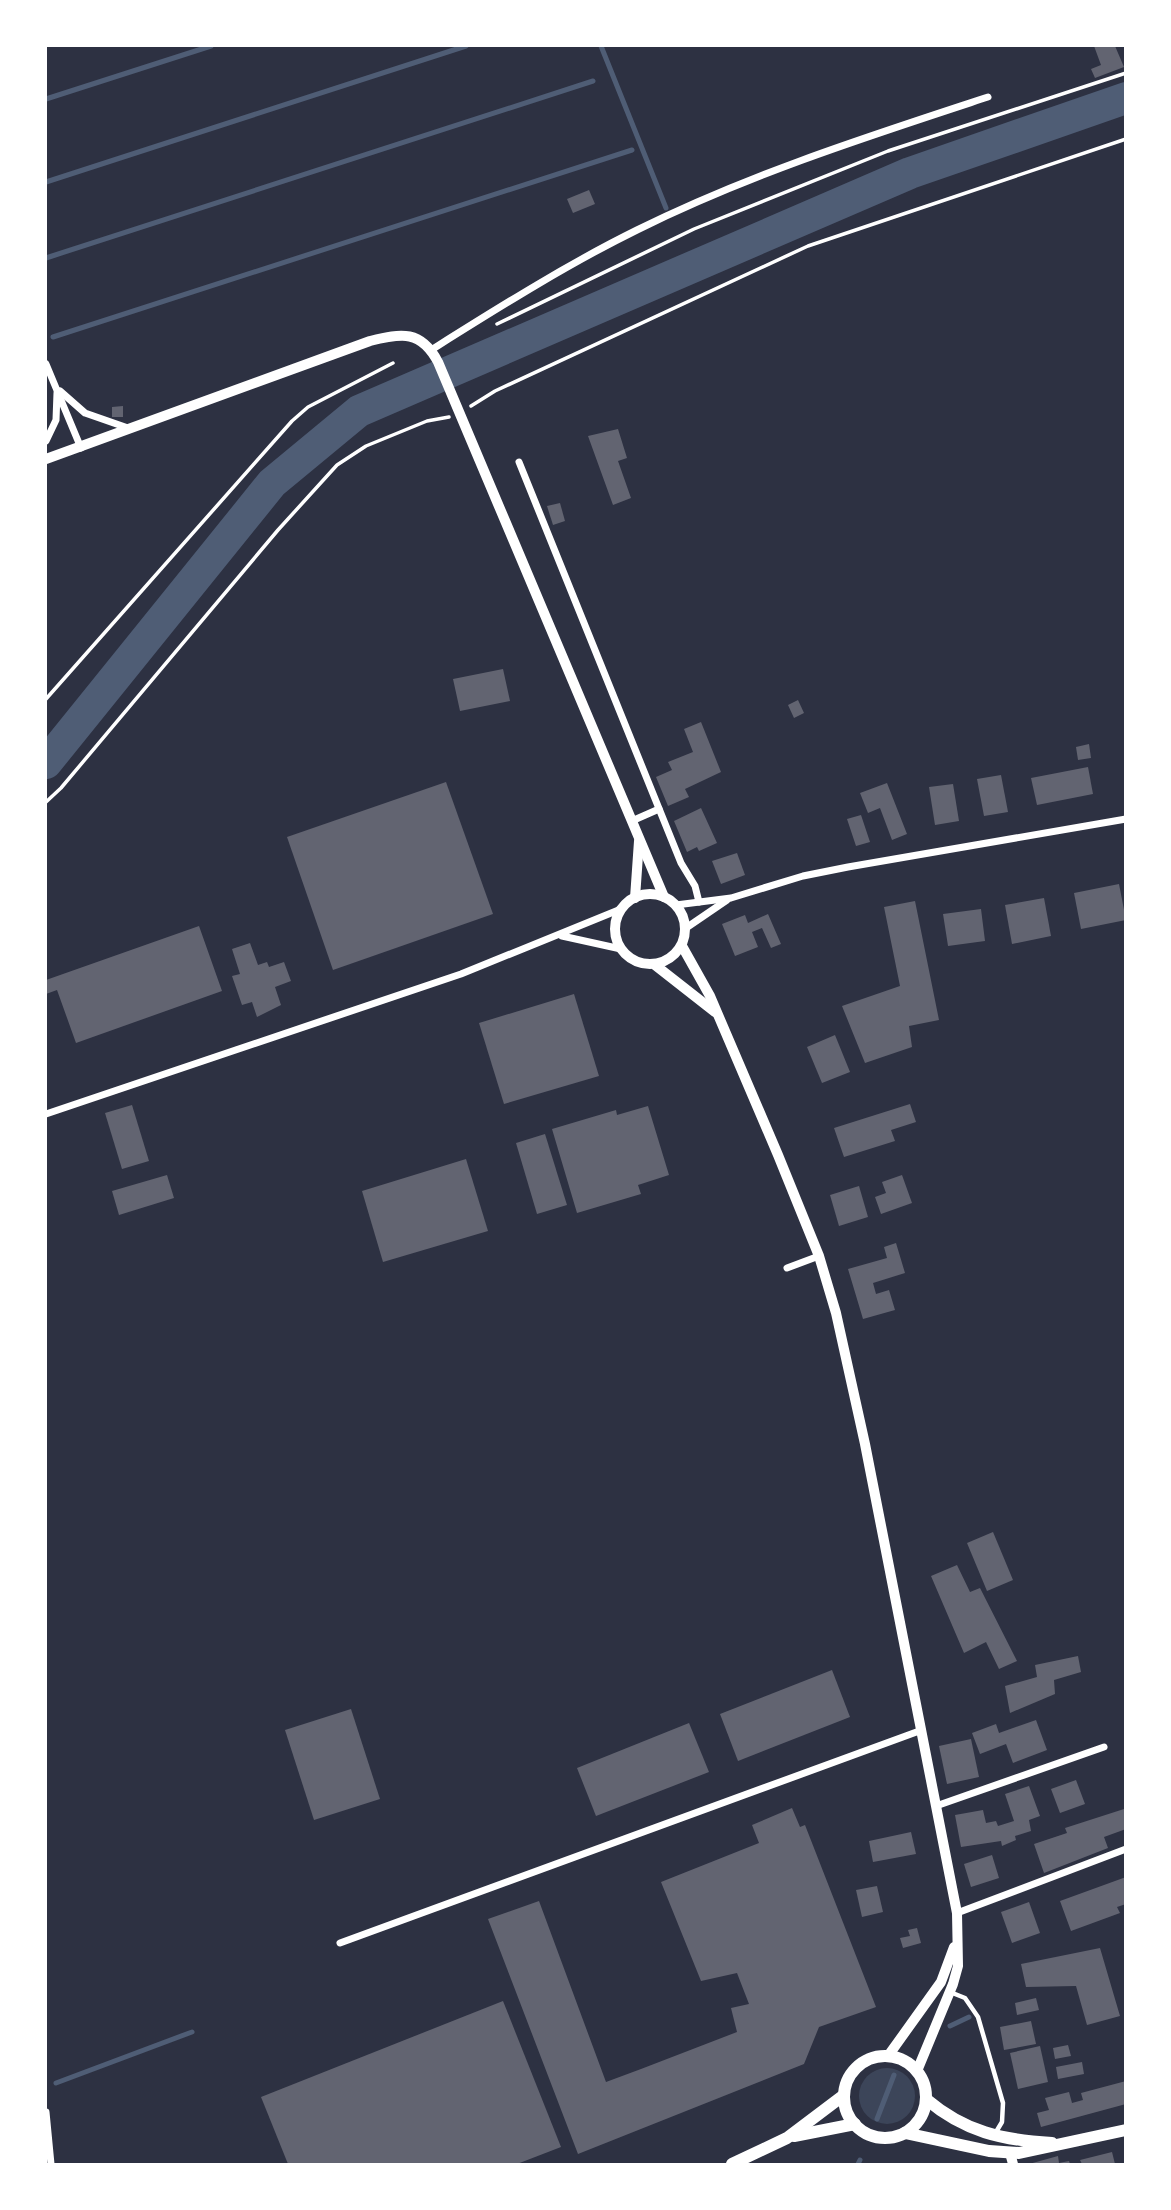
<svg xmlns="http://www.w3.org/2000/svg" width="1171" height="2210" font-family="'Fira Sans Condensed',sans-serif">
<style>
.green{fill:#3c4559}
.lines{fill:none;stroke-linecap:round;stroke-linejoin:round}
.stream{stroke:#4f5d75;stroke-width:5}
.river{stroke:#4f5d75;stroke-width:32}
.building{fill:#626471}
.path{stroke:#fff;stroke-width:3.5}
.service{stroke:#fff;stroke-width:4.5}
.minor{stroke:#fff;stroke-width:7}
.tertiary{stroke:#fff;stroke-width:10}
.primary{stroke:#fff;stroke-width:12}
</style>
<rect width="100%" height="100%" fill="#2d3142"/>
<circle class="green" cx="887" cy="2096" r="28"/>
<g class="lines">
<g class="stream">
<polyline points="601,46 666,208"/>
<polyline points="46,99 211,46"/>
<polyline points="46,182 466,46"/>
<polyline points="46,258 593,81"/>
<polyline points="53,337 632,150"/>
<polyline points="950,2026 969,2017"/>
<polyline points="56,2083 192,2032"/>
<polyline points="877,2119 894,2075"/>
<polyline points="858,2164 860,2160"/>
</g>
<polyline class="river" points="46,763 272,483 359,411 910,173 1126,98"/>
</g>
<g class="building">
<polygon points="1094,46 1115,46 1124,67 1095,78 1091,69 1101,65"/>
<polygon points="589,190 595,204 573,213 567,199"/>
<polygon points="123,406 123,417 112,417 112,407"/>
<polygon points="618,429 627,458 618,461 631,498 613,505 588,436"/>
<polygon points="560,503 565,521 553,525 547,506"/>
<polygon points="503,669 510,701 460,711 453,679"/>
<polygon points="798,700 804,713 794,718 788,705"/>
<polygon points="701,722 721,772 685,789 689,797 668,806 656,777 672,770 668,762 693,752 684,729"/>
<polygon points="1089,744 1091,758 1078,760 1076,747"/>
<polygon points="1088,767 1093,794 1037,805 1031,778"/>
<polygon points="1001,775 1008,812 984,816 977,779"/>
<polygon points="446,782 493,914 333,970 287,837"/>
<polygon points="887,783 907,834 892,840 880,808 868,813 860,793"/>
<polygon points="953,784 959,821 935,825 929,787"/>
<polygon points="701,808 717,843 699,851 697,847 687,852 674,821"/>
<polygon points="861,815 870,842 856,846 847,819"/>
<polygon points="737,853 745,875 721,884 712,861"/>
<polygon points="1119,884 1126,920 1081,929 1074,893"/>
<polygon points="1044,898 1051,936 1012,944 1005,905"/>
<polygon points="915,901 939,1020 909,1026 912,1047 865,1063 842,1006 900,986 884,907"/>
<polygon points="981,909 985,941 948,946 943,914"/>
<polygon points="768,914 781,944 771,948 762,928 752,932 758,947 735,956 722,924 745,915 748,923"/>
<polygon points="199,926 222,991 76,1043 57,990 46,994 46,980"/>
<polygon points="250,943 258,965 267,962 269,967 284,962 291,981 275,987 281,1005 257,1017 252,1002 242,1005 232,976 240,974 232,949"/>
<polygon points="574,994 599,1076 504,1104 479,1023"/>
<polygon points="835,1035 850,1072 822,1083 807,1047"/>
<polygon points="910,1104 916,1122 891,1130 895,1141 844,1157 834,1128"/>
<polygon points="132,1105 149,1161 122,1169 105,1113"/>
<polygon points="648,1106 669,1175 638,1185 641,1194 577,1213 552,1129 616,1110 617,1115"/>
<polygon points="545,1134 567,1205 537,1214 516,1143"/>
<polygon points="466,1159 488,1231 383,1262 362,1191"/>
<polygon points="167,1175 174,1198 119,1215 112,1191"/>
<polygon points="902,1175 912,1203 881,1214 875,1197 886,1193 882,1182"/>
<polygon points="859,1186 868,1217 839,1226 830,1195"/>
<polygon points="896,1243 905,1273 873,1283 876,1294 889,1290 895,1310 863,1319 848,1269 887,1258 884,1247"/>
<polygon points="993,1532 1013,1580 987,1591 967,1543"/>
<polygon points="957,1565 970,1592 980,1588 1017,1661 999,1669 986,1642 964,1653 931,1576"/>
<polygon points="1078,1656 1081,1672 1054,1680 1055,1694 1010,1713 1005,1686 1037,1677 1035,1665"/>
<polygon points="832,1670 850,1717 738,1761 720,1714"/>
<polygon points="351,1709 380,1799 314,1820 285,1730"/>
<polygon points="1036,1720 1047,1750 1013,1763 1006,1744 980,1754 972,1733 996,1724 999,1733"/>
<polygon points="689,1723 709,1772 596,1816 577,1768"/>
<polygon points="971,1739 979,1777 947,1784 939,1746"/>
<polygon points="1076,1780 1085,1804 1060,1813 1051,1789"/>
<polygon points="1029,1786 1040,1816 1029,1820 1031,1831 1015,1836 1016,1840 1002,1846 1001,1841 961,1847 955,1815 983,1810 986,1823 996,1821 998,1826 1014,1821 1005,1794"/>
<polygon points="792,1808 800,1827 805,1825 876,2007 819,2027 804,2064 578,2154 488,1919 539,1901 606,2082 641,2069 737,2032 731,2008 749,2004 737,1973 701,1981 661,1882 759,1843 752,1825"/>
<polygon points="1124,1809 1126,1829 1104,1837 1108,1848 1044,1873 1034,1844 1067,1833 1065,1828"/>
<polygon points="911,1832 916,1854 873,1862 869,1841"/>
<polygon points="992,1855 999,1878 971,1887 964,1864"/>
<polygon points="1126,1877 1126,1904 1117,1907 1120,1913 1071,1931 1060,1901"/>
<polygon points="877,1886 883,1912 862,1917 856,1890"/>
<polygon points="1029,1902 1040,1933 1012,1943 1001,1912"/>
<polygon points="917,1928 921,1943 903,1948 900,1938 910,1936 908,1930"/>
<polygon points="1100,1948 1120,2016 1087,2025 1076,1986 1026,1987 1021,1964"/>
<polygon points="1036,1998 1039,2010 1017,2015 1015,2003"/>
<polygon points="503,2001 561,2147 517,2164 288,2164 261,2097"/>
<polygon points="1031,2021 1036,2044 1004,2050 1000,2027"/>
<polygon points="1068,2045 1071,2056 1055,2059 1053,2048"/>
<polygon points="1040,2046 1048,2082 1018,2089 1010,2053"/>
<polygon points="1082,2062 1084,2074 1058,2079 1056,2067"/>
<polygon points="1126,2081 1126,2104 1041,2127 1037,2113 1049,2110 1045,2098 1069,2092 1072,2103 1083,2100 1081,2093"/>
<polygon points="1112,2152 1115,2164 1082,2164 1080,2160"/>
<polygon points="1058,2156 1059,2163 1069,2161 1070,2164 1029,2164"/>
</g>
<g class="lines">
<g class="path">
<polyline points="497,324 694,229 888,151 1126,73"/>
<polyline points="471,406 495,391 808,246 1126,139"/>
<polyline points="46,699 292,421 308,407 393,363"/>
<polyline points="46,802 61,788 278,530 337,465 366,446 427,421 449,417"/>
</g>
<polyline class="service" points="950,1992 965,1998 978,2017 1003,2103 1002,2122 996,2132"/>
<g class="minor">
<path d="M431 350C498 308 566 265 637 230 750 174 869 136 988 97"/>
<polyline points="46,364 81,448"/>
<polyline points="60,391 85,413 128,428"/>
<polyline points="46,441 56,420 57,393"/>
<polyline points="519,462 681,863 695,886 699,902"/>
<polyline points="634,820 659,809"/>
<polyline points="676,905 731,898 803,876 848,867 1126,819"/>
<polyline points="686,928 727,900"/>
<polyline points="562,936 621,949"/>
<polyline points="46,1114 461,974 621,909"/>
<polyline points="787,1268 819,1256"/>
<polyline points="936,1806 1104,1747"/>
<polyline points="957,1913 1126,1849"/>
<polyline points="340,1943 922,1730"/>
<polyline points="46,2112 51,2164"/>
</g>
<g class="tertiary">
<path d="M46 459 370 341C402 333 421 330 438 362L664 897"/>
<circle cx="650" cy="929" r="35"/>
<polyline points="635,898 639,841"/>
<polyline points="682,946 710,996 778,1155 819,1256 836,1313 865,1444 957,1913 958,1966 953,1984 917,2071"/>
<polyline points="655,965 715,1012"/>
<polyline points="888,2056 941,1982 954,1947"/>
<polyline points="1010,2153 1013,2164"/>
</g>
<g class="primary">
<circle cx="885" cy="2097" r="41"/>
<path d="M926 2099C965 2132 1002 2140 1052 2143"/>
<polyline points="905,2133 989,2151 1019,2153 1126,2130"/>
<polyline points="794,2136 855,2124"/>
<polyline points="732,2164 787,2138 844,2095"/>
</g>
</g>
<rect width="1171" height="2210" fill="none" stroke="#ffffff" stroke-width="94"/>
</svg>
